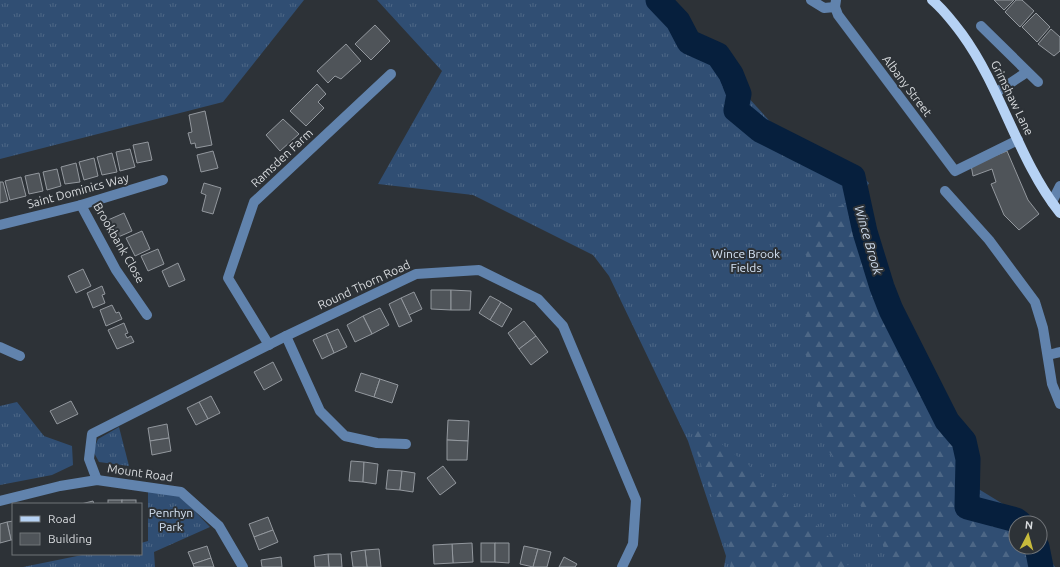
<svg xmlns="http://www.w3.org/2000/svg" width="1060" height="567" font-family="Ubuntu,sans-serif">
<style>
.grass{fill:url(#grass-tufts)}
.forest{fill:url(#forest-firs)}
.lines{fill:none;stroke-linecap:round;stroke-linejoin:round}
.river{stroke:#061f3d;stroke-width:25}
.building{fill:#4f5459;stroke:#93989e}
.minor{stroke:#6183ad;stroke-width:10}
.major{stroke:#b6d2f4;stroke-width:10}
.labels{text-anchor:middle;stroke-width:4;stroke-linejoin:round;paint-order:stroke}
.street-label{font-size:12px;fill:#d7dadd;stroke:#2d3237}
.park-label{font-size:12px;fill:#d6e4f5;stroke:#2d3237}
.water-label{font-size:13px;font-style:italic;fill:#d0ddee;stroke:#2d3237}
</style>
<defs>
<pattern id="grass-tufts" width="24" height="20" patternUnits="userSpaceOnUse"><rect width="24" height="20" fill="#304e73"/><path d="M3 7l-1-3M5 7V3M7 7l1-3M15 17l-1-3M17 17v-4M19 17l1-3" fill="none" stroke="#4d6786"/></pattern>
<pattern id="forest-firs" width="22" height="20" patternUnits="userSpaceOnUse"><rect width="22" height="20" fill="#304e73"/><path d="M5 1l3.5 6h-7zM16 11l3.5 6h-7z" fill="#4d6786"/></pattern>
</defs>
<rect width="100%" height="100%" fill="#2d3237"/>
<g class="grass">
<polygon points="0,0 304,0 223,102 0,159"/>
<polygon points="377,0 664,0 684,23 692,40 722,52 736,73 745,94 776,128 857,171 869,183 863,194 883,268 904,322 931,381 972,442 972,485 1034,523 1016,523 1016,547 1040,547 1040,535 1048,556 1055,567 724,567 726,556 688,441 609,276 593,255 473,195 378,184 442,71"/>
<polygon points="17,402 44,436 72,446 73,465 52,475 0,485 0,406"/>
<polygon points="119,427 129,466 99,462 93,451 98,439"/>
<polygon points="148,491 179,495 210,527 154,552 155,567 23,567 87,554 141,554 141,543 148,541"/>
</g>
<g class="forest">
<polygon points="852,202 851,221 882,308 935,414 958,442 963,460 961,500 964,510 1014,526 1016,528 1016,547 1029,547 1034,567 889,567 878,528 865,514 845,476 828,450 813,391 801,329 811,302 806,253 813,215"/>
<polygon points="693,422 760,474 828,536 849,567 730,567 732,557 694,443"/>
</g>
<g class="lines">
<g class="river">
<polyline points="658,0 678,21 689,42 718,55 731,74 739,94 736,110 760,130 853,177 865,232 882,287 891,310 947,421 964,441 968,459 967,507 1016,520 1020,523"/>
<polyline points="1037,547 1041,567"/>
</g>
</g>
<g class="building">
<polygon points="994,0 1014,0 1004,10"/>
<polygon points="1016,0 1022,0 1034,11 1020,27 1005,12"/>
<polygon points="1036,13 1050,27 1037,42 1022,27"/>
<polygon points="375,25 390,41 371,60 355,44"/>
<polygon points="1051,29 1060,37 1060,51 1054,56 1038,44"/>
<polygon points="346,44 361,61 341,79 335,76 328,83 317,71"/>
<polygon points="317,84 326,94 318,102 324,108 306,126 290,111"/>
<polygon points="205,111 212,145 196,148 195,143 191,144 188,133 192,132 189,115"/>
<polygon points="283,119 299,134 280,151 266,135"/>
<polygon points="148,142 152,160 137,163 133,145"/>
<polygon points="130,149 135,167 120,171 116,152"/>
<polygon points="213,151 218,168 201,172 197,155"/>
<polygon points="1007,151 1028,200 1039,214 1019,230 1004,215 991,184 996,182 992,169 973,176 971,165"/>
<polygon points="112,153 117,172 102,175 97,157"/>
<polygon points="94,158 98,176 84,180 79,162"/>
<polygon points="76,163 80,182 65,184 61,167"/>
<polygon points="57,169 61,186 47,190 43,172"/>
<polygon points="39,173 43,191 29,194 25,176"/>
<polygon points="21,177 26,196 10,200 5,181"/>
<polygon points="0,182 3,182 8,201 0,203"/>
<polygon points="204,183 221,188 213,214 202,211 206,195 201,193"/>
<polygon points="124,213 132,231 116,238 108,220"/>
<polygon points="142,231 150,249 135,256 126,238"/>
<polygon points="158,249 164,264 148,271 141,256"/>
<polygon points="178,263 185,280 169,287 162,271"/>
<polygon points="83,269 91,286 76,293 68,276"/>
<polygon points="102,286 105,294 102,295 105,303 93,308 87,293"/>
<polygon points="431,290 451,290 451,310 431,309"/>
<polygon points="451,290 471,291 470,310 451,310"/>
<polygon points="414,292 422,309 409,315 401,298"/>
<polygon points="490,296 501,302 490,320 479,313"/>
<polygon points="401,298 412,321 399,327 389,304"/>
<polygon points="501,302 512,309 502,327 490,320"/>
<polygon points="112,305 116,313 119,312 122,319 106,326 100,310"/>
<polygon points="380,308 389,325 372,334 363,316"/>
<polygon points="363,316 372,334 355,342 347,325"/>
<polygon points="524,321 536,336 519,349 508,333"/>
<polygon points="124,323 128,333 125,334 127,338 131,336 134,342 117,349 108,330"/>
<polygon points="338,329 347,347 334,353 326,334"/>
<polygon points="326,334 334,353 322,359 313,340"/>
<polygon points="536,336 548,352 531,365 519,349"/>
<polygon points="273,362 282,380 264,390 254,372"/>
<polygon points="361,373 380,379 374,397 355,391"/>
<polygon points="380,379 398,385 392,403 374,397"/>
<polygon points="211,396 220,413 208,419 199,402"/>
<polygon points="71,401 78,414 57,424 50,411"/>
<polygon points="199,402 208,419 196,425 187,408"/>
<polygon points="448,420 469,421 468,441 447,440"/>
<polygon points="167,424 169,438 150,441 148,428"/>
<polygon points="169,438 171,451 152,455 150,441"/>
<polygon points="447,440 468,441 467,460 447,460"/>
<polygon points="351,461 364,462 363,482 349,481"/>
<polygon points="364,462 378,464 376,484 363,482"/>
<polygon points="443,466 456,483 440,495 427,478"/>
<polygon points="388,470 402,471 400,490 386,489"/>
<polygon points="402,471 415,473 413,492 400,490"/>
<rect x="108" y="500" width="14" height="4"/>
<rect x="122" y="500" width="14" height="4"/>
<polygon points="93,501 94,504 81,504"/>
<polygon points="268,517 273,530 254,537 249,524"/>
<polygon points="13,521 13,540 11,540 7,522"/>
<polygon points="7,522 11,540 0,543 0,524"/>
<polygon points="273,530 278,542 259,550 254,537"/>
<polygon points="472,543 473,562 453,563 452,544"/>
<rect x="481" y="543" width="14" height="19"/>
<polygon points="495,543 509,543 509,563 495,562"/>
<polygon points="452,544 453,563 434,564 433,545"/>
<polygon points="207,546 211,558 193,564 188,552"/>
<polygon points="524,546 538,549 533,567 520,564"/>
<polygon points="379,549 381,567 367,567 365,550"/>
<polygon points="538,549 551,552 547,567 533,567"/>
<polygon points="365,550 367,567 353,567 351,552"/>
<polygon points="328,554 341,554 342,567 329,567"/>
<polygon points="328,554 329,567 315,567 314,556"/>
<polygon points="281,557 282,567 262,567 261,560"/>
<polygon points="564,557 577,564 575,567 559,567"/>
<polygon points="211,558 214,567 194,567 193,564"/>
</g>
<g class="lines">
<g class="minor">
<polyline points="811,0 824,8 835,7"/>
<polyline points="836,0 835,7 838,15 955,171 1018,140"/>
<polyline points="981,26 1038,82"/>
<polyline points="997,92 1027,72"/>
<polyline points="945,191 989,240 1035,302 1043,328 1052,384 1060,404"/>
<polyline points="1052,202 1060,186"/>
<polyline points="81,205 116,270 147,315"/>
<polyline points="0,225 81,205 163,180"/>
<polyline points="286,336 320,411 345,436 377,443 406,444"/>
<polyline points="269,345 228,278 254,202 391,74"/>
<polyline points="0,347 20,356"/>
<polyline points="1048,355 1060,352"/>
<polyline points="97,480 89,459 92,434 286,336 416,274 479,270 538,299 563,326 636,500 633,544 622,567"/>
<polyline points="0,501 60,486 97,480 181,492 219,526 243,567"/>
</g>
<path class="major" d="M932 0C943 9 953 22 962 34 1002 89 1018 160 1060 213"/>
</g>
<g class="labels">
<g class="street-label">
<text transform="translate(907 86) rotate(53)" y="4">Albany Street</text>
<text transform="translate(1012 98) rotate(64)" y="4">Grimshaw Lane</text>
<text transform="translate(282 158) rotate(-43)" y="4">Ramsden Farm</text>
<text transform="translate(78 191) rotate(-15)" y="4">Saint Dominics Way</text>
<text transform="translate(119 243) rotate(60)" y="4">Brookbank Close</text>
<text transform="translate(364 285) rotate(-25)" y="4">Round Thorn Road</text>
<text transform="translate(140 473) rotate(8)" y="4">Mount Road</text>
</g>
<g class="park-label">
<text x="746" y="258">Wince Brook<tspan x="746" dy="14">Fields</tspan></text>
<text x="171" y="517">Penrhyn<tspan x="171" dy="14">Park</tspan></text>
</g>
<g class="water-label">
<text transform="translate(869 240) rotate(74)" y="5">Wince Brook</text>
</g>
</g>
<rect x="12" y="503" width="130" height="52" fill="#2d3237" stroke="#717579"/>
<rect x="20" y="516" width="20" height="6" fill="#b6d2f4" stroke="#717579"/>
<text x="48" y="523" font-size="12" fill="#d7dadd">Road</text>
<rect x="20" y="533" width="20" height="12" fill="#4f5459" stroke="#717579"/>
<text x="48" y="543" font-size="12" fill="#d7dadd">Building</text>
<g transform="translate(1028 535) rotate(6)"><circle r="19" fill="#2d3237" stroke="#717579"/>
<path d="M0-3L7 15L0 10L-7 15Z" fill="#c7bb3c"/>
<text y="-6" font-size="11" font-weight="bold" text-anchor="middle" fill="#d7dadd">N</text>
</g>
</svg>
